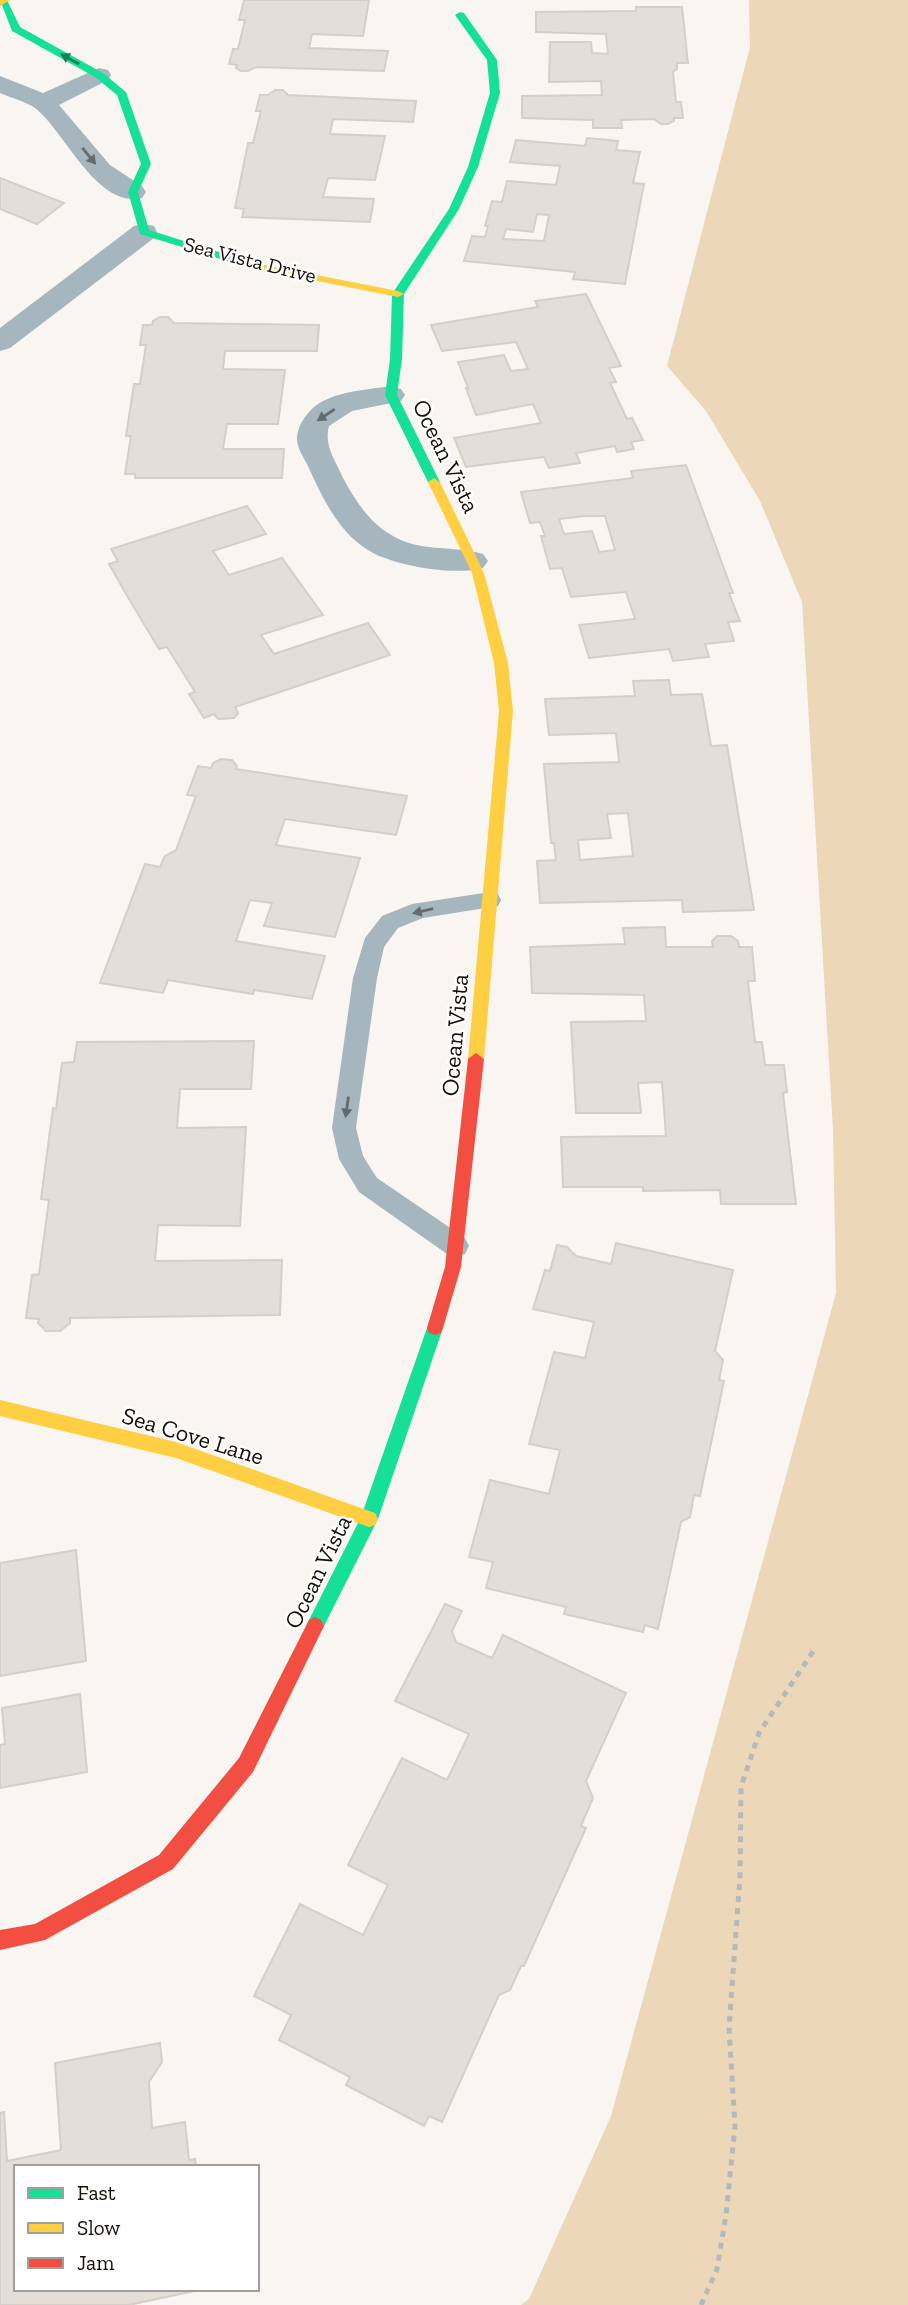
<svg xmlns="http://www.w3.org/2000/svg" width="908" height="2305" font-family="'Zilla Slab',serif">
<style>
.green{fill:#ecd7b9}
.building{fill:#e3ded7;stroke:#d4cfc8;stroke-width:2;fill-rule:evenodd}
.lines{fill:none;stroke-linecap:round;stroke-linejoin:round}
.path{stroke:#b2babc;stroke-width:5;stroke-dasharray:6 6;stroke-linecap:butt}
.lane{fill:#a5b6bf;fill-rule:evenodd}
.street{fill:#a5b6bf;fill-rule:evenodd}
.fast{fill:#16e098;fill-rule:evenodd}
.slow{fill:#ffcf43;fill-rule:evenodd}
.jam{fill:#f24e42;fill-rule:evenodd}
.oneway{fill:#158257}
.oneway2{fill:#646b6c}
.labels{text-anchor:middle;stroke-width:5;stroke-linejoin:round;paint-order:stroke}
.far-street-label{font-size:21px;fill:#140f07;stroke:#fff}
.street-label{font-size:24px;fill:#140f07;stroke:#fff}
</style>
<rect width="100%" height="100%" fill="#f9f5f0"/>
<polygon class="green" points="749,0 908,0 908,2305 521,2305 529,2299 611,2116 836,1293 833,1130 802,602 760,501 706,411 667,366 750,47"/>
<g class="building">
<polygon points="244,0 369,0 363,36 312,34 309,48 388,51 384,71 256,67 248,71 241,71 236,68 237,65 229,64 233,49 238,49 245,20 239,20"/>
<polygon points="636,7 682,7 688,63 677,63 677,69 673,72 676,102 681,102 683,118 674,118 674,121 668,124 661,124 654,119 621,120 622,128 593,128 593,120 522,118 522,96 602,95 601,81 549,82 550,42 591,42 592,53 608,54 606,34 536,32 536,12 636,11"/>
<polygon points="275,90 283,90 288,95 416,101 413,122 333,119 330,134 385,136 375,180 328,178 323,197 374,199 370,222 242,217 244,209 235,208 248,143 253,143 261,111 256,111 260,95 268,95"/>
<path d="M587 138 618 141 616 150 640 152 633 183 644 184 625 284 573 279 575 272 464 261 472 236 485 237 488 226H485L492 201 502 202 507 181 556 185 560 166 510 162 516 140 585 146ZM537 214 549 215 544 241 503 239 506 229 533 232Z"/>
<polygon points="0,178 64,203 37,224 0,209"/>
<polygon points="586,294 621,366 609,368 616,382 610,383 627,419 632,418 643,440 631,442 634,449 617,452 615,446 576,453 580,463 549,468 544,457 466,467 454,438 541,423 533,404 476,415 466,388 468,388 458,362 504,355 511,371 528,369 516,342 442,351 431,325 538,307 535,301"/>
<polygon points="160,317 168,317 174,323 319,325 317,351 225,351 223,369 285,370 278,424 227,424 223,449 284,449 282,478 135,478 135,474 125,474 131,436 126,436 134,384 140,384 146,345 140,345 143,325 152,325 153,321"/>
<path d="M686 465 733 593H729L740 621 728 622 734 641 705 644 709 657 673 661 669 649 589 658 579 625 635 619 626 592 571 597 562 568 550 569 541 536H545L540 522 530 523 521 492 633 478 631 471ZM585 516H605L615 550 599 552 592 531 564 534 559 519Z"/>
<polygon points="247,506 266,534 213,551 229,575 282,558 323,615 261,635 274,654 368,623 390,655 235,707 238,713 234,718 218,719 214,714 204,718 189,694 195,692 167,647 159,649 126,594 109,564 118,561 111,549"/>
<path d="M669 680 671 695 702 694 711 746 727 745 754 910 683 912 682 900 540 903 537 861 556 860 554 843H551L544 764 619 762 616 733 549 735 545 699 635 696 633 681ZM628 813 633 856 580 860 578 840 611 838 607 814Z"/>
<polygon points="221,759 232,760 237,766 236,769 407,796 396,835 285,819 276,845 360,858 335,937 264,926 272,903 250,900 236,941 325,956 312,999 254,990 253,994 168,980 163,993 100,983 145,864 160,867 165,856 176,850 196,796 187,795 198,766 211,768 213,763"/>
<polygon points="665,927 666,947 713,947 712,941 717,936 731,936 738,941 739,947 752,947 755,981 748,981 755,1042 762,1042 765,1065 784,1065 787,1092 783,1093 796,1204 721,1204 720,1190 643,1191 643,1187 563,1187 561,1137 666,1136 662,1082 638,1083 641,1113 576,1113 571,1022 646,1021 644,995 532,993 530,947 625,944 623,928"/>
<polygon points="254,1041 251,1089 180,1089 177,1128 246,1127 240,1226 158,1225 155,1261 282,1260 280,1315 70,1318 70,1323 60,1331 46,1331 38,1323 39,1319 26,1318 32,1275 39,1274 49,1200 41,1199 53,1108 56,1109 62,1063 74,1062 77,1042"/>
<polygon points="616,1243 733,1270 715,1351 723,1360 719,1380 724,1381 700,1496 694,1495 690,1517 681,1522 658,1629 645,1625 643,1632 564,1614 566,1607 486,1588 493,1562 469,1557 490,1480 549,1494 560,1450 529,1444 554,1352 585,1358 594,1322 533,1309 545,1270 550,1271 557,1245 567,1247 576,1256 611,1264"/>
<polygon points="76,1550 86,1661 0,1676 0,1563"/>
<polygon points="445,1604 462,1611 452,1631 456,1642 492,1658 503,1635 626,1693 586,1781 593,1798 581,1826 586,1828 524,1966 521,1966 510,1990 499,1995 442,2122 429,2116 424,2126 346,2085 350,2077 279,2040 291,2015 254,1996 300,1904 363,1935 388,1885 348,1865 402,1758 447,1780 469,1734 395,1701"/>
<polygon points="80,1694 87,1772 0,1788 0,1745 5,1744 2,1708"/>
<polygon points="160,2043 162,2062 149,2082 152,2128 185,2122 189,2160 195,2159 196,2167 16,2167 16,2289 199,2290 129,2305 0,2305 0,2113 4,2112 7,2161 61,2150 55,2063"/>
</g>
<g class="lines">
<polyline class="path" points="701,2305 717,2269 726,2215 735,2126 729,2028 740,1877 741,1787 759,1733 814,1650"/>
<polygon class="lane" points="490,892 498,894 501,900 498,906 423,918 398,928 384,947 377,978 356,1128 363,1156 377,1178 465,1238 469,1246 465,1254 456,1257 447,1254 359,1192 339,1159 332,1128 353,978 365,938 382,916 412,904"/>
<g class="street">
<path d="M99 68 108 70 111 75 108 80 59 105 110 165 142 186 146 192 142 198C97 209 64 130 35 108 25 101 11 98 0 93V76L43 93Z"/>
<polygon points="144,224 154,226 157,232 154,238 10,348 0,351 0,328 134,226"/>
<path d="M391 386 401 389 405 395 401 401 352 411 329 426C324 445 334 458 342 476 362 514 384 542 429 547 447 549 465 549 483 554L488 561 483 568C455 576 393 566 368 550 338 532 321 495 307 464 303 457 297 447 297 439 297 427 305 415 314 407 334 391 366 390 391 386Z"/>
</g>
<g class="fast">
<polygon points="0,0 7,0 20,27 103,73 126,92 151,164 138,192 149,230 254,263 254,267 246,267 140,234 128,192 141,164 117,95 95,77 12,31"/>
<polygon points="460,12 464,13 497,60 500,93 478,167 459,209 404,294 402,359 397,395 440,482 434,486 428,482 385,395 390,359 392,294 449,209 468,167 490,93 487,60 455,15"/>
<polygon points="435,1321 441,1323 443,1328 378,1519 321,1632 315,1635 309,1632 306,1626 309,1620 361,1517 427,1328 429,1323"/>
</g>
<g class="slow">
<polygon points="0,0 10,0 0,6"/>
<polygon points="250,262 398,291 404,294 398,297 246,267 244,265"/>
<polygon points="434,478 440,482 484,573 508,663 513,711 484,1059 476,1065 468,1059 499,711 494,663 472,573 428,482"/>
<polygon points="0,1400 176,1442 375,1513 378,1519 375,1525 369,1527 176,1458 0,1416"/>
</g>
<g class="jam">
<polygon points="476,1053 484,1059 461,1267 443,1328 441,1333 435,1335 429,1333 427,1328 445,1267 468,1059"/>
<polygon points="315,1617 321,1620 324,1626 253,1772 173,1869 45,1940 0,1950 0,1930 35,1924 159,1855 239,1758 309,1620"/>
</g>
</g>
<defs><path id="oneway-solid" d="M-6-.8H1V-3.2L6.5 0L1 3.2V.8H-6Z" transform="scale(1.75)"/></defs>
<use class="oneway" href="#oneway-solid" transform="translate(70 59) rotate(-151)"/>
<g class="oneway2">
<use href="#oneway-solid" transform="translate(89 156) rotate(51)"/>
<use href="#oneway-solid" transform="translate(326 415) rotate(146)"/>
<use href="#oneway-solid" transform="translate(423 911) rotate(167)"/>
<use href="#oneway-solid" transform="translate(347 1107) rotate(98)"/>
</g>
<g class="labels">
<g class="far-street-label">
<text transform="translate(250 260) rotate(14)" y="7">Sea Vista Drive</text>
</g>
<g class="street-label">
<text transform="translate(446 456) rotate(64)" y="8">Ocean Vista</text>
<text transform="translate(455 1035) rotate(-85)" y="8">Ocean Vista</text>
<text transform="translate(193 1436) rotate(17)" y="8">Sea Cove Lane</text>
<text transform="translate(318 1572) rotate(-64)" y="8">Ocean Vista</text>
</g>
</g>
<rect x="14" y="2165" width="245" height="126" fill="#ffffff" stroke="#a19f9c" stroke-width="2"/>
<rect x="28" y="2188" width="35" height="10" fill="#16e098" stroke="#a19f9c" stroke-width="2"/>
<text x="77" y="2200" font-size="21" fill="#140f07">Fast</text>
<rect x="28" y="2223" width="35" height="10" fill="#ffcf43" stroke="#a19f9c" stroke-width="2"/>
<text x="77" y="2235" font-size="21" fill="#140f07">Slow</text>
<rect x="28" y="2258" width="35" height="10" fill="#f24e42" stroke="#a19f9c" stroke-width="2"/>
<text x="77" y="2270" font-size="21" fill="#140f07">Jam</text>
</svg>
